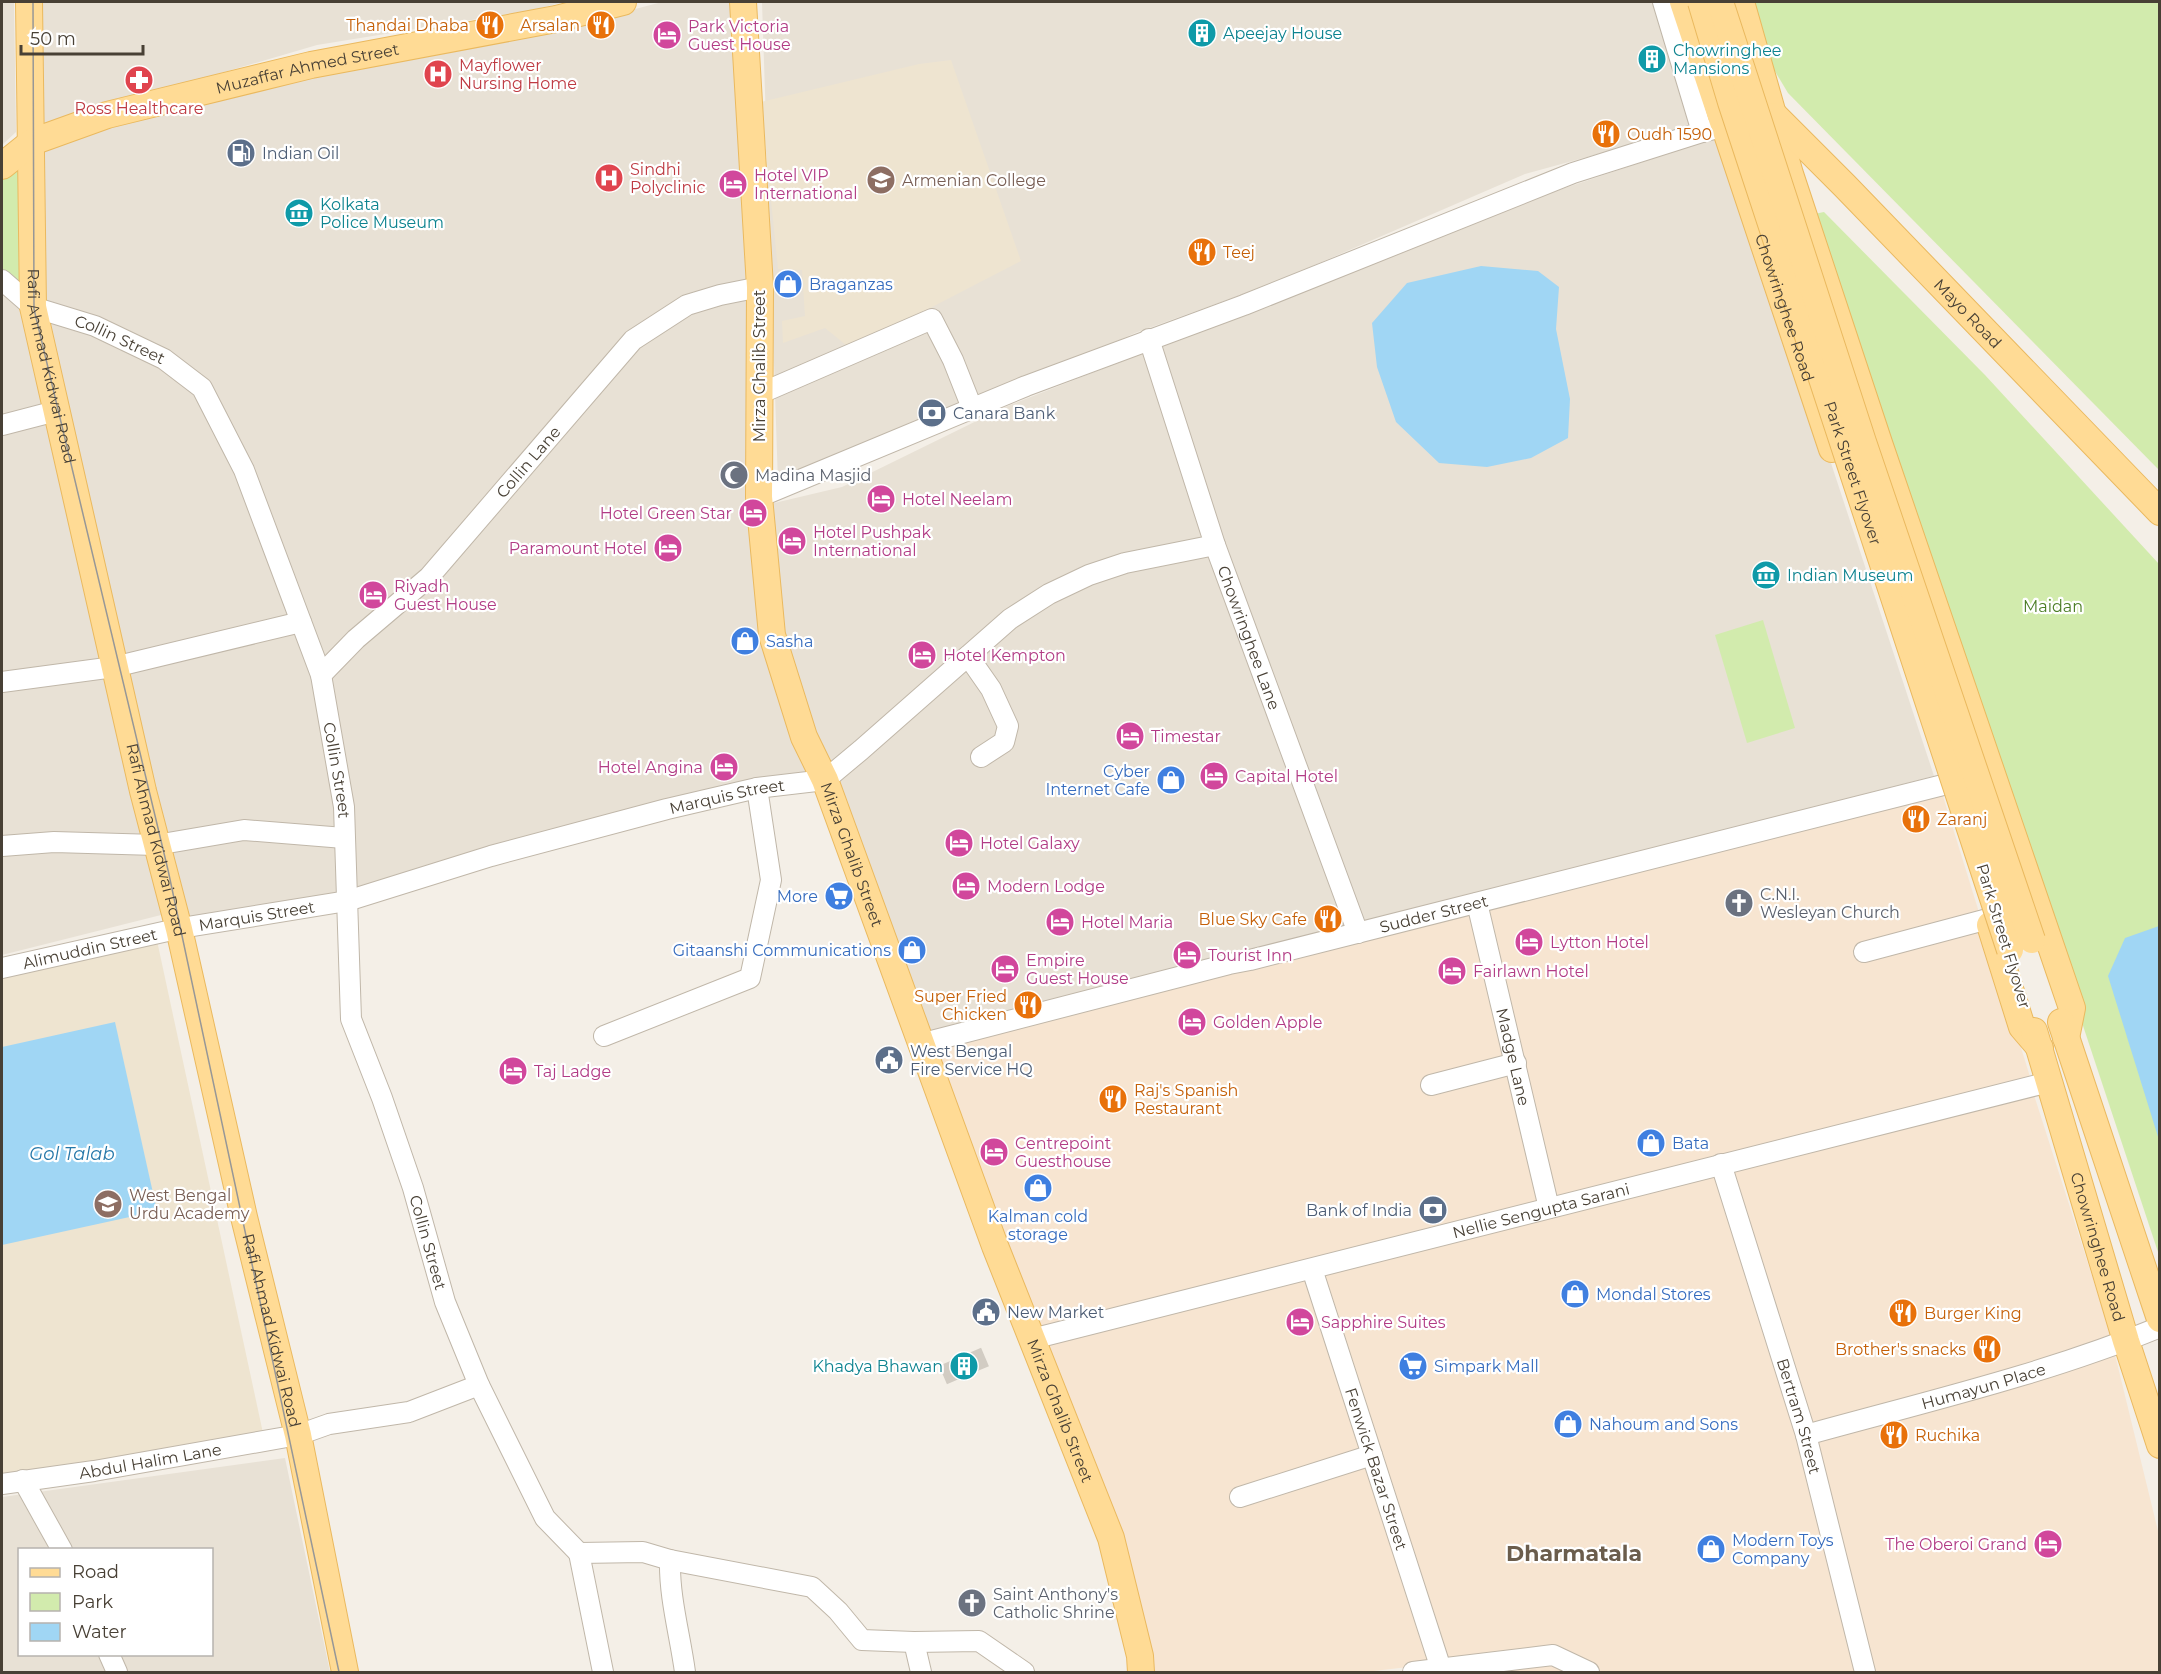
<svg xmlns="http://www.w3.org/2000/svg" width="2161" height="1674" font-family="Montserrat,sans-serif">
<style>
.residential{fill:#e8e1d5;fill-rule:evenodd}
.commercial{fill:#f7e5d1}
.education{fill:#eee4d0}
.green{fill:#d2ebad}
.water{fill:#a0d6f4}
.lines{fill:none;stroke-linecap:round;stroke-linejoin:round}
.minor-tunnel{stroke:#d2ccc3;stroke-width:20;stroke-dasharray:20 10;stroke-linecap:butt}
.minor-casing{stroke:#c0b7a9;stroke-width:22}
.major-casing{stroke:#eab95f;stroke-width:28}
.minor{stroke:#fff;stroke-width:20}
.major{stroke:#ffdb95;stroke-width:26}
.tram{stroke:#979797;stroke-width:1.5}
.major-bridge-casing{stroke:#eab95f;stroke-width:28;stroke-linecap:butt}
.major-bridge{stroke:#ffdb95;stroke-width:26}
.labels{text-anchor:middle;stroke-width:4.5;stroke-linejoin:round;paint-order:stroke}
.food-label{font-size:16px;fill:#c56008;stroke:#fff;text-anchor:start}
.hotel-label{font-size:16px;fill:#b23c85;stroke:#fff;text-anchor:start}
.culture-label{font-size:16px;fill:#0d838f;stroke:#fff;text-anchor:start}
.health-label{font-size:16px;fill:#be3a42;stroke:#fff;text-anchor:start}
.street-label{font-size:16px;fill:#484035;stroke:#fff}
.service-label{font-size:16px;fill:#4e5e75;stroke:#fff;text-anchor:start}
.education-label{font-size:16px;fill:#785e54;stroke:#fff;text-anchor:start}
.shop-label{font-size:16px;fill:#366cbe;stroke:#fff;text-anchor:start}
.worship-label{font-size:16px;fill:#5b616d;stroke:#fff;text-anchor:start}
.park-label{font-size:16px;fill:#4b7d25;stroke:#fff}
.water-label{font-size:18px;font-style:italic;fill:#2678a9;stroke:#fff}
.district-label{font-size:22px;font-weight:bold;fill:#6b5d4c;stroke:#fff}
</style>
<rect width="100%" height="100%" fill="#f4efe7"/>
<g class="residential">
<polygon points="2,2 14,2 16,132 2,145"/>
<polygon points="39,2 564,2 533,10 317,45 40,126"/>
<polygon points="662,2 731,2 749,304 762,640 787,725 809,771 754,780 341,895 185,919 44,303 42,148 119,123 291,81 551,31"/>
<polygon points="762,2 1667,2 1714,113 1660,137 1525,174 1271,284 1135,333 834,470 778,483"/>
<polygon points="1723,135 1934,776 928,1035 781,636 770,504 842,487 1005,407 1222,322 1458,224"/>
<polygon points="2,292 24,312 165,914 2,955"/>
<path d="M285 1458 330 1672H2V1497ZM20 1550H212V1654H20Z"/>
</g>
<g class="commercial">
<polygon points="1942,793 2031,1080 1036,1331 930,1050"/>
<polygon points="2034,1095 2108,1326 2159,1535 2159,1672 1446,1672 1443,1663 1365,1672 1145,1672 1038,1343"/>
</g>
<g class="education">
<polygon points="951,60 1021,261 851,349 825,328 783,343 782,321 805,316 802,270 778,269 761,102 919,64"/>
<polygon points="156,936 263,1433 2,1481 2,974"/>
</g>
<g class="green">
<polygon points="1746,2 2159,2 2159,470 1788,93 1764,53"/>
<polygon points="26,154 25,293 2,271 2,176"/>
<polygon points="1824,212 1985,375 2159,564 2159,1255 1814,214"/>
<polygon points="1763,620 1795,728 1747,743 1715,635"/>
</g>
<g class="water">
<polygon points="1481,266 1538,271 1559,287 1556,329 1570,399 1568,438 1531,458 1487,467 1439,463 1396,422 1377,367 1372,323 1407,283"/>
<polygon points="2159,926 2160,926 2159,1140 2108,976 2125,938"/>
<polygon points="115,1022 157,1211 2,1245 2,1047"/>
</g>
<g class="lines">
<polyline class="minor-tunnel" points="943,1375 985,1357"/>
<g class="minor-casing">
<g id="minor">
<polyline points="1663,2 1702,132"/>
<path id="s1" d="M2 280 33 307 95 326 164 359 202 388 244 470 321 675 344 807 351 1019 382 1098 413 1188 445 1302 479 1385 545 1518 579 1553"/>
<path id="s2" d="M1149 339 1215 545 1358 933"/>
<polyline points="759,394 932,319 953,360 972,408"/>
<polyline points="2,425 56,411"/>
<polyline points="759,497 1026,386 1244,305 1573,173 1702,132 1737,123"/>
<polyline points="968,656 991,689 1008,726 1004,742 981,757"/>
<path id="s3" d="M321 675 356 639 429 577 633 340 687 305 720 295 760 287"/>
<polyline points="2,682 114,667 301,622"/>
<polyline points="2,846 54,842 156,845 244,830 344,838"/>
<path id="s4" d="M1477 903 1549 1208"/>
<polyline points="1864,952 1988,919"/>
<path id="s5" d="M2 968 181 928 347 901 491 856 667 809 757 788 825 780 861 750 1010 619 1049 594 1089 575 1125 563 1215 545"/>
<polyline points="604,1036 750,978 771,880 757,788"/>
<path id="s6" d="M920 1044 1229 964 1250 960 1947 784"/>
<polyline points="1431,1085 1516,1063"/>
<path id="s7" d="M1721 1164 1806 1435 1865 1672"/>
<path id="s8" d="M1312 1269 1442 1672"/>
<path id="s9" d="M1032 1339 2049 1082"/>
<path id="s10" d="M1806 1435C1925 1402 2046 1374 2160 1327"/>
<polyline points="23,1480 62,1550"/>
<path id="s11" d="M2 1484 94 1471 298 1435 329 1424 409 1412 479 1385"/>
<polyline points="1240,1497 1372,1455"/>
<polyline points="579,1553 643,1552 670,1560 812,1587 838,1611 862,1640 914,1642 979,1641 1024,1672"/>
<polyline points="579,1553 603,1672"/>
<path d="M670 1560C669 1597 680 1635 685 1672"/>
<polyline points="914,1642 921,1672"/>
<polyline points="109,1654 117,1672"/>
<polyline points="1413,1672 1553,1655 1589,1672"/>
</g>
</g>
<g class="major-casing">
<g id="major">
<path id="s12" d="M29 2 33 307 143 791 179 929 244 1217 298 1435 345 1672"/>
<path id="s13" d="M743 2 760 287 759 497 772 635 804 737 825 780 995 1246 1111 1538 1140 1656 1141 1672"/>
<path id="s14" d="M1683 2 1832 449"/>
<polyline points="1741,2 1790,174 1879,443 2072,1008 2066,1038"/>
<path id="s15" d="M1775 116 1845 186 2160 512"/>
<path id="s16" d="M2 166 32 142 107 115 311 65 556 19 623 2"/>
<polyline points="1990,925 2022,1027 2040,1048"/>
<polyline points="2061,1022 2160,1319"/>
<path id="s17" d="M2034 1031 2126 1341 2160 1445"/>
</g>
</g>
<use href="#minor" class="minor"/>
<use href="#major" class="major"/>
<path class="tram" id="s18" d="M33 2 34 309 168 870 339 1672"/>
<g class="major-bridge-casing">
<g id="major-bridge">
<path id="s19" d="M1701 2 1731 102 2010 950"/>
<polyline points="1720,2 1863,442 2032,940"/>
</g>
</g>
<use href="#major-bridge" class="major-bridge"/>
</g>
<defs>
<g id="restaurant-disc" transform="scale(1.5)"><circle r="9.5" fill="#e8710a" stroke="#fff"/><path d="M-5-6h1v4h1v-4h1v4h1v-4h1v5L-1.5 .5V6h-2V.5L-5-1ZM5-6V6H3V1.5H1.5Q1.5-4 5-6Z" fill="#fff"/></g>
<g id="building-disc" transform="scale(1.5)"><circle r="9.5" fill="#0f9aa8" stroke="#fff"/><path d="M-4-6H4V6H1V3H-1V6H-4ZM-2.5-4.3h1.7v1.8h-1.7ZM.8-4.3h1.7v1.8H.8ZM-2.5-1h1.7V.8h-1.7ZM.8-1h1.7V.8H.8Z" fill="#fff"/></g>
<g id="hotel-disc" transform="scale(1.5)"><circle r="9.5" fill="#d1479c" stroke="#fff"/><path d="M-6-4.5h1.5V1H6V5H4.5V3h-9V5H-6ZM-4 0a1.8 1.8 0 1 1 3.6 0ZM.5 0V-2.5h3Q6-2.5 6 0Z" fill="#fff"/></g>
<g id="hospital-disc" transform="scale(1.5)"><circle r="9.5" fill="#e0444e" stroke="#fff"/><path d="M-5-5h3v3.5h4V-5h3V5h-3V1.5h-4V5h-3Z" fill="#fff"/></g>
<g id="pharmacy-disc" transform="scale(1.5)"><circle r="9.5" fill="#e0444e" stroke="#fff"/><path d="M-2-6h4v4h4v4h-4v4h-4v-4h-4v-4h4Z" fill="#fff"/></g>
<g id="fuel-disc" transform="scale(1.5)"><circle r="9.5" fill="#5c6f8a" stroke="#fff"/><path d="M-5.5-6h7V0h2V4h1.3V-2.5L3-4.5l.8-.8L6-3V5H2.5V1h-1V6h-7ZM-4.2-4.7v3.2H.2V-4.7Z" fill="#fff"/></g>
<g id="university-disc" transform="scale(1.5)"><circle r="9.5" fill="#8d6e63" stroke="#fff"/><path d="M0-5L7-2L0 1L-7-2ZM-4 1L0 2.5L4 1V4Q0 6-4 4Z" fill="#fff"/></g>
<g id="museum-disc" transform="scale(1.5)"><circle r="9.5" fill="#0f9aa8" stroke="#fff"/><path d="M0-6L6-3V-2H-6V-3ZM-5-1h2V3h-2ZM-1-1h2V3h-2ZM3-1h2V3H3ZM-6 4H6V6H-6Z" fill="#fff"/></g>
<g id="shop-disc" transform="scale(1.5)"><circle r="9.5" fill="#3f7fe0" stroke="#fff"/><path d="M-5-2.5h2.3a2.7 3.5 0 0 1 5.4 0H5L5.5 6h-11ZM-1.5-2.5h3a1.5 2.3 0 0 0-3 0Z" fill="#fff"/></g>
<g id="bank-disc" transform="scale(1.5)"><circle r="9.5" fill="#5c6f8a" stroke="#fff"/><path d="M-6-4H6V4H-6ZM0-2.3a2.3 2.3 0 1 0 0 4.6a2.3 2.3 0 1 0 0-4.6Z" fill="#fff"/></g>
<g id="mosque-disc" transform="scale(1.5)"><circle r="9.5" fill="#6b7280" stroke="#fff"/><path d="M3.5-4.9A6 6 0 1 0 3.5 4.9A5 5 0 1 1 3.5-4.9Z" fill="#fff"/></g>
<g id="supermarket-disc" transform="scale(1.5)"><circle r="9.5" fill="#3f7fe0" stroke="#fff"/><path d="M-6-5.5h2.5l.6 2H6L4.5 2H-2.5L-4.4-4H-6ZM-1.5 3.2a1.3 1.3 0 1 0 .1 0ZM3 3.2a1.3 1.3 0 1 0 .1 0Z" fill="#fff"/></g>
<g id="church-disc" transform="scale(1.5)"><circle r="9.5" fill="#6b7280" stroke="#fff"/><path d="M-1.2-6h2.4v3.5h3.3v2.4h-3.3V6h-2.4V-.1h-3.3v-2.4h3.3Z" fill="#fff"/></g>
<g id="civic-disc" transform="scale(1.5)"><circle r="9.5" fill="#5c6f8a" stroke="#fff"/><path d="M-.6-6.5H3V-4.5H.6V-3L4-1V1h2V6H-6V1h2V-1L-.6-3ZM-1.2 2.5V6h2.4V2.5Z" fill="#fff"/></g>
</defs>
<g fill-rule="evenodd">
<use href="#restaurant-disc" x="490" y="25"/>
<use href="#restaurant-disc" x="601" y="25"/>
<use href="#building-disc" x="1202" y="33"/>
<use href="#hotel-disc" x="667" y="35"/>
<use href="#building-disc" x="1652" y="59"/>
<use href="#hospital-disc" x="438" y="74"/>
<use href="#pharmacy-disc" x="139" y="80"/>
<use href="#restaurant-disc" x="1606" y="134"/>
<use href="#fuel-disc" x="241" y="153"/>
<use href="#hospital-disc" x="609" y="178"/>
<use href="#university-disc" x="881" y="180"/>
<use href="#hotel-disc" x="733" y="184"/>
<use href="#museum-disc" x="299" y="213"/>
<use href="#restaurant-disc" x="1202" y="252"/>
<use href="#shop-disc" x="788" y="284"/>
<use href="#bank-disc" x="932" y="413"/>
<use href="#mosque-disc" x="734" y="475"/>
<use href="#hotel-disc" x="881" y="499"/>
<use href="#hotel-disc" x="753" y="513"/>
<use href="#hotel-disc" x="792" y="541"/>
<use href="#hotel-disc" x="668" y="548"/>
<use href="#museum-disc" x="1766" y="575"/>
<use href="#hotel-disc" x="373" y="595"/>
<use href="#shop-disc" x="745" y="641"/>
<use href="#hotel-disc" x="922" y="655"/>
<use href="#hotel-disc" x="1130" y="736"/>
<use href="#hotel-disc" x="724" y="767"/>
<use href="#hotel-disc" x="1214" y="776"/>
<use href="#shop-disc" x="1171" y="780"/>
<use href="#restaurant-disc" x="1916" y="819"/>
<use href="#hotel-disc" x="959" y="843"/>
<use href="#hotel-disc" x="966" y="886"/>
<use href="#supermarket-disc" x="839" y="896"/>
<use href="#church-disc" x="1739" y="903"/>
<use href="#restaurant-disc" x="1328" y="919"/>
<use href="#hotel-disc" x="1060" y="922"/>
<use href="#hotel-disc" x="1529" y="942"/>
<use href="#shop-disc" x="912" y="950"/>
<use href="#hotel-disc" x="1187" y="955"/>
<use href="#hotel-disc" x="1005" y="969"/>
<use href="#hotel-disc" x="1452" y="971"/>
<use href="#restaurant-disc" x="1028" y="1005"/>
<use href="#hotel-disc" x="1192" y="1022"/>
<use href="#civic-disc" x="889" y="1060"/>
<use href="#hotel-disc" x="513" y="1071"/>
<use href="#restaurant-disc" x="1113" y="1099"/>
<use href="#shop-disc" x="1651" y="1143"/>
<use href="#hotel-disc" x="994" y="1152"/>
<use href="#shop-disc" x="1038" y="1188"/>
<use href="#university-disc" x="108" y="1204"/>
<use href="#bank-disc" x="1433" y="1210"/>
<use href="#shop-disc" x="1575" y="1294"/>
<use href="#civic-disc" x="986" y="1312"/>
<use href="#restaurant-disc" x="1903" y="1313"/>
<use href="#hotel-disc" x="1300" y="1322"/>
<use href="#restaurant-disc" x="1987" y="1349"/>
<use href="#building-disc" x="964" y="1366"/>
<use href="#supermarket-disc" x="1413" y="1366"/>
<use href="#shop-disc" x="1568" y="1424"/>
<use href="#restaurant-disc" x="1894" y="1435"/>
<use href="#hotel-disc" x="2048" y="1544"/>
<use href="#shop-disc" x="1711" y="1549"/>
<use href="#church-disc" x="972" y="1603"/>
</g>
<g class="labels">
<g class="food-label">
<text x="469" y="31" text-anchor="end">Thandai Dhaba</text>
<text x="580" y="31" text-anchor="end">Arsalan</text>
<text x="1627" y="140">Oudh 1590</text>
<text x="1223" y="258">Teej</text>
<text x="1937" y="825">Zaranj</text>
<text x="1307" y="925" text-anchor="end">Blue Sky Cafe</text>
<text x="1007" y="1002" text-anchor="end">Super Fried<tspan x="1007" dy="18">Chicken</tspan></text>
<text x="1134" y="1096">Raj's Spanish<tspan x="1134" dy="18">Restaurant</tspan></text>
<text x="1924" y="1319">Burger King</text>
<text x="1966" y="1355" text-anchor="end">Brother's snacks</text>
<text x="1915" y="1441">Ruchika</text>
</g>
<g class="hotel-label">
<text x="688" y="32">Park Victoria<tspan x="688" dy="18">Guest House</tspan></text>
<text x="754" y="181">Hotel VIP<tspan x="754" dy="18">International</tspan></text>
<text x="902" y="505">Hotel Neelam</text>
<text x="732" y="519" text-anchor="end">Hotel Green Star</text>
<text x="813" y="538">Hotel Pushpak<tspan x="813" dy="18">International</tspan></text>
<text x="647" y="554" text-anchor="end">Paramount Hotel</text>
<text x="394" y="592">Riyadh<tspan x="394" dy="18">Guest House</tspan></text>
<text x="943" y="661">Hotel Kempton</text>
<text x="1151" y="742">Timestar</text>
<text x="703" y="773" text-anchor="end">Hotel Angina</text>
<text x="1235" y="782">Capital Hotel</text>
<text x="980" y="849">Hotel Galaxy</text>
<text x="987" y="892">Modern Lodge</text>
<text x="1081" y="928">Hotel Maria</text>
<text x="1550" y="948">Lytton Hotel</text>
<text x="1208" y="961">Tourist Inn</text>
<text x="1026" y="966">Empire<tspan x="1026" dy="18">Guest House</tspan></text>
<text x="1473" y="977">Fairlawn Hotel</text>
<text x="1213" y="1028">Golden Apple</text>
<text x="534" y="1077">Taj Ladge</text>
<text x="1015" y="1149">Centrepoint<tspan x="1015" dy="18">Guesthouse</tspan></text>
<text x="1321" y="1328">Sapphire Suites</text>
<text x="2027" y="1550" text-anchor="end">The Oberoi Grand</text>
</g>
<g class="culture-label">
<text x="1223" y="39">Apeejay House</text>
<text x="1673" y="56">Chowringhee<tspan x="1673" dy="18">Mansions</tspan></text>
<text x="320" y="210">Kolkata<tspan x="320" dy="18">Police Museum</tspan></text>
<text x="1787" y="581">Indian Museum</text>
<text x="943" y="1372" text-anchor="end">Khadya Bhawan</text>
</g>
<g class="health-label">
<text x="459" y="71">Mayflower<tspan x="459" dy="18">Nursing Home</tspan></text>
<text x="139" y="114" text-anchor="middle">Ross Healthcare</text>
<text x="630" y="175">Sindhi<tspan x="630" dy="18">Polyclinic</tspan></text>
</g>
<g class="street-label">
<text dy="6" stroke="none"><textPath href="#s16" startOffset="324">Muzaffar Ahmed Street</textPath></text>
<text dy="6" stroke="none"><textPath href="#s14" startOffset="322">Chowringhee Road</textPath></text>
<text dy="6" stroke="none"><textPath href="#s15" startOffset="276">Mayo Road</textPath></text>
<text dy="6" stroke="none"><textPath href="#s1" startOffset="134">Collin Street</textPath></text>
<text transform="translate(759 366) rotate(-90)" y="6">Mirza Ghalib Street</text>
<text dy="6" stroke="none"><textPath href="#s18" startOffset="366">Rafi Ahmad Kidwai Road</textPath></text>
<text dy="6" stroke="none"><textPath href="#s3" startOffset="298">Collin Lane</textPath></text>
<text dy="6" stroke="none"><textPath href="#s19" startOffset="495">Park Street Flyover</textPath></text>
<text dy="6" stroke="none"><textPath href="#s2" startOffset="315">Chowringhee Lane</textPath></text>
<text dy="6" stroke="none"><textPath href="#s1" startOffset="638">Collin Street</textPath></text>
<text dy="6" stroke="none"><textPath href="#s5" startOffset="746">Marquis Street</textPath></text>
<text dy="6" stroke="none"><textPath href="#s12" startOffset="852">Rafi Ahmad Kidwai Road</textPath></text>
<text dy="6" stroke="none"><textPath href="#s13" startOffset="868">Mirza Ghalib Street</textPath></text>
<text dy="6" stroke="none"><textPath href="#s6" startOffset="530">Sudder Street</textPath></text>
<text dy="6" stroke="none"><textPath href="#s5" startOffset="260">Marquis Street</textPath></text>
<text transform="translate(2004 936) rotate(73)" y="6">Park Street Flyover</text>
<text dy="6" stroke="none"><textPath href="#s5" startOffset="90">Alimuddin Street</textPath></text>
<text dy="6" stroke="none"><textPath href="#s4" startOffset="158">Madge Lane</textPath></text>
<text dy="6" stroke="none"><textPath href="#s9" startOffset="525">Nellie Sengupta Sarani</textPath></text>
<text dy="6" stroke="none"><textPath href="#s1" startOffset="1124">Collin Street</textPath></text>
<text dy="6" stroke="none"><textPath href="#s17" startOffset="225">Chowringhee Road</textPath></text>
<text dy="6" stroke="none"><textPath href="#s12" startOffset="1356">Rafi Ahmad Kidwai Road</textPath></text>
<text dy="6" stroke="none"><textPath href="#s10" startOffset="184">Humayun Place</textPath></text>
<text dy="6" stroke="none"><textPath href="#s13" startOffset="1462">Mirza Ghalib Street</textPath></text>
<text dy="6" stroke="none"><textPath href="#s7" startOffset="264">Bertram Street</textPath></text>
<text dy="6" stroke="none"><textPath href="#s11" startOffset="150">Abdul Halim Lane</textPath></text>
<text dy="6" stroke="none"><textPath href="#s8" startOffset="210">Fenwick Bazar Street</textPath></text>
</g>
<g class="service-label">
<text x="262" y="159">Indian Oil</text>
<text x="953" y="419">Canara Bank</text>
<text x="910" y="1057">West Bengal<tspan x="910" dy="18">Fire Service HQ</tspan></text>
<text x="1412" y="1216" text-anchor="end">Bank of India</text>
<text x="1007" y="1318">New Market</text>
</g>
<g class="education-label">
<text x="902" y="186">Armenian College</text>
<text x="129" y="1201">West Bengal<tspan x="129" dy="18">Urdu Academy</tspan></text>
</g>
<g class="shop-label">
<text x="809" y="290">Braganzas</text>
<text x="766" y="647">Sasha</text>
<text x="1150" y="777" text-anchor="end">Cyber<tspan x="1150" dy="18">Internet Cafe</tspan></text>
<text x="818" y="902" text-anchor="end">More</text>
<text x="891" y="956" text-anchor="end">Gitaanshi Communications</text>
<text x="1672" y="1149">Bata</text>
<text x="1038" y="1222" text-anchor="middle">Kalman cold<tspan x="1038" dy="18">storage</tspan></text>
<text x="1596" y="1300">Mondal Stores</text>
<text x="1434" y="1372">Simpark Mall</text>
<text x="1589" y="1430">Nahoum and Sons</text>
<text x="1732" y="1546">Modern Toys<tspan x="1732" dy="18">Company</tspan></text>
</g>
<g class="worship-label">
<text x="755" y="481">Madina Masjid</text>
<text x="1760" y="900">C.N.I.<tspan x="1760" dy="18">Wesleyan Church</tspan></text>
<text x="993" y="1600">Saint Anthony's<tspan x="993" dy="18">Catholic Shrine</tspan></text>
</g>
<g class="park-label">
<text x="2053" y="612">Maidan</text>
</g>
<g class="water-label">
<text x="72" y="1160">Gol Talab</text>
</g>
<g class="district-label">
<text x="1574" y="1561">Dharmatala</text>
</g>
</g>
<rect width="2161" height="1674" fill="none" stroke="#484035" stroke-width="6"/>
<rect x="18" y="1548" width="195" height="108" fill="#ffffff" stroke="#b6b3ae" stroke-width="1.5"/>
<rect x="30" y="1568" width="30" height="9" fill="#ffdb95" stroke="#b6b3ae" stroke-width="1.5"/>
<text x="72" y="1578" font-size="18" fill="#484035">Road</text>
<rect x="30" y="1593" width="30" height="18" fill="#d2ebad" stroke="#b6b3ae" stroke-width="1.5"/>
<text x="72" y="1608" font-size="18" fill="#484035">Park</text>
<rect x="30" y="1623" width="30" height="18" fill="#a0d6f4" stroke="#b6b3ae" stroke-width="1.5"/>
<text x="72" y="1638" font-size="18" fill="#484035">Water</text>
<path d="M21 45v9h122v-9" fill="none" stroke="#484035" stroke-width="3"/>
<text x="30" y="45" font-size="18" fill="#484035" stroke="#ffffff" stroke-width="4.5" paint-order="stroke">50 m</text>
</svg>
